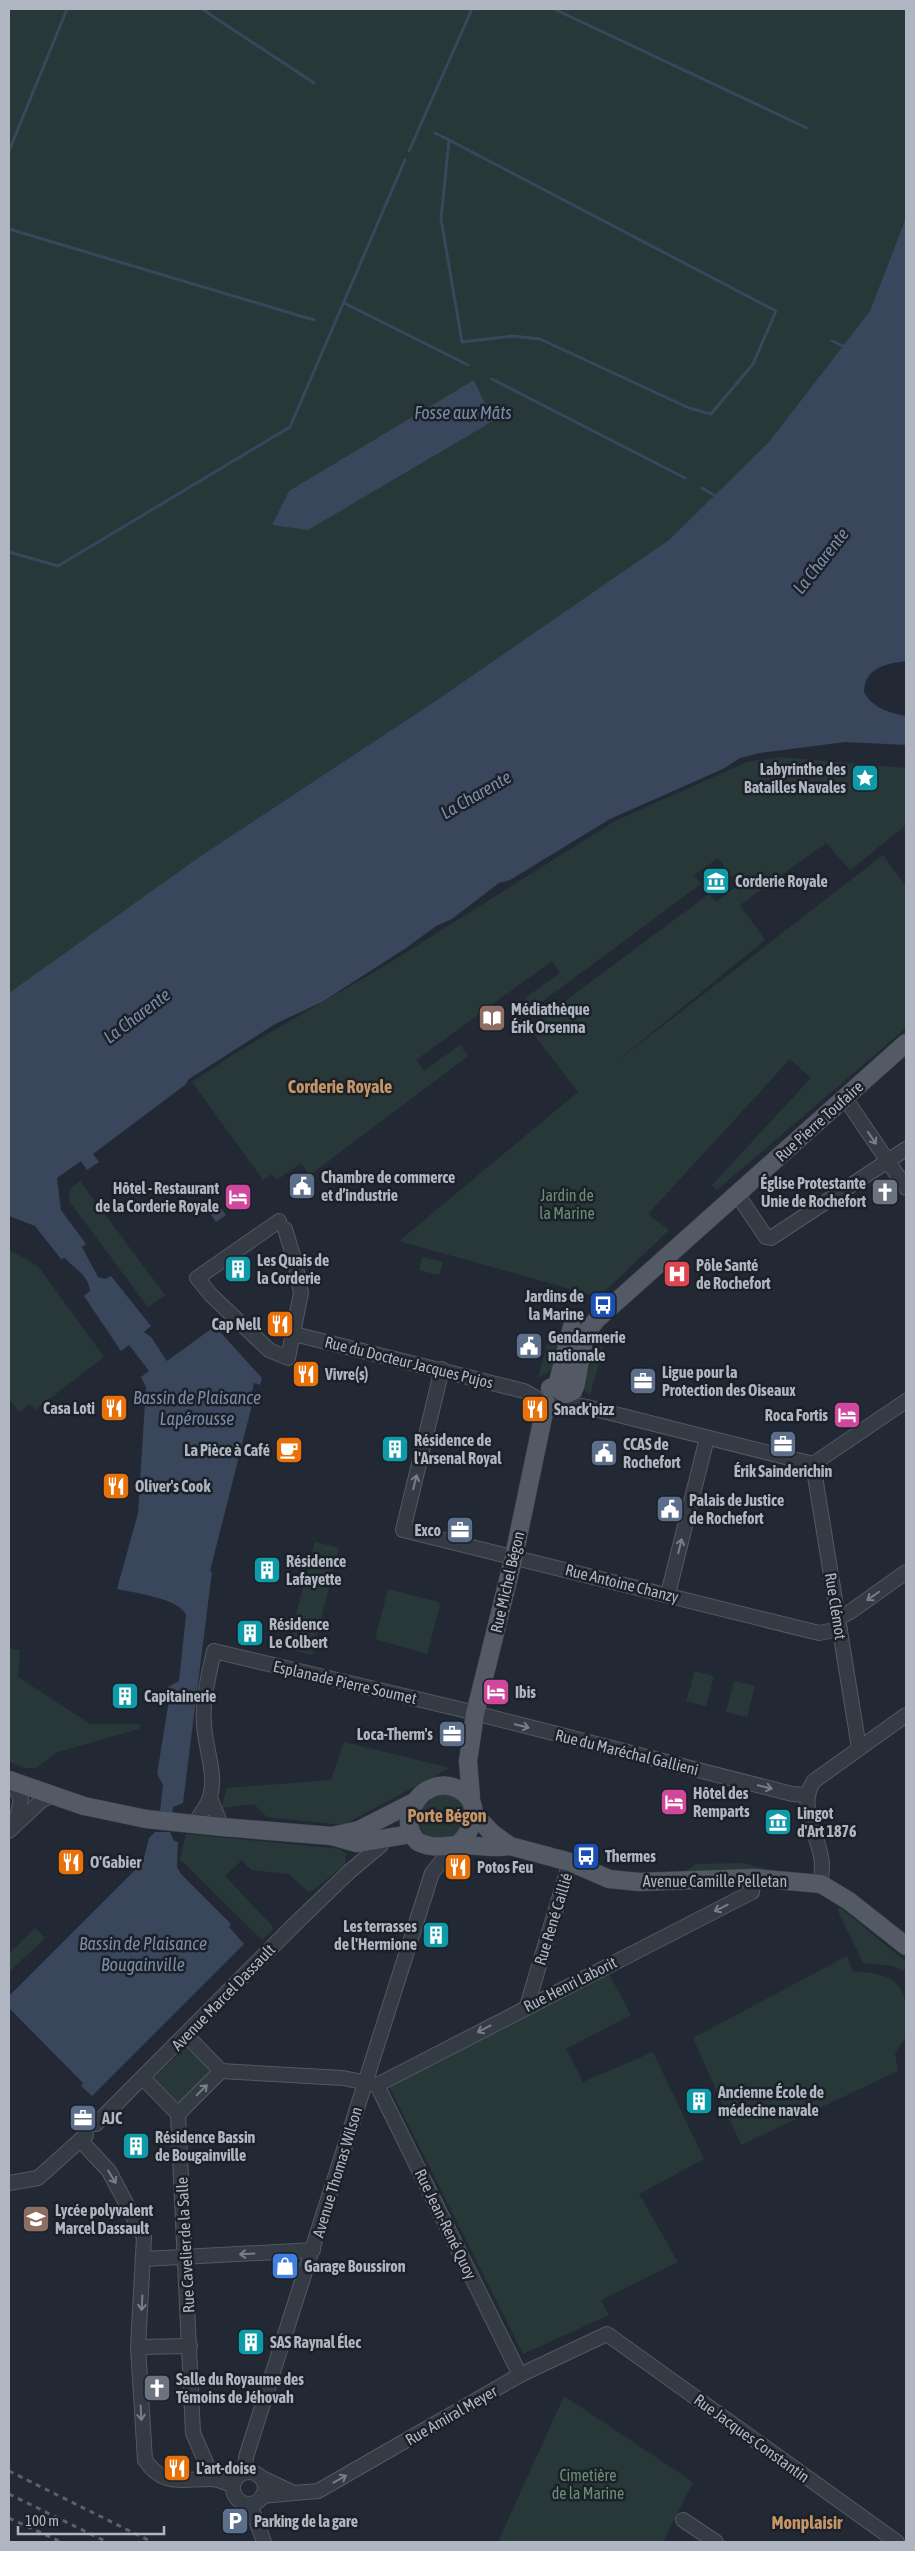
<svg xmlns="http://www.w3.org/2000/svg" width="915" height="2551" font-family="'Asap Condensed',sans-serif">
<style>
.green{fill:#283839}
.water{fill:#39465b}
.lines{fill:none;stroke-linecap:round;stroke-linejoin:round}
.stream{stroke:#39465b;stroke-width:3}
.minor-casing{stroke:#535862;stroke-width:16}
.major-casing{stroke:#3f444e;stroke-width:19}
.minor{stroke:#353b45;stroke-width:14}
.major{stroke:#535a65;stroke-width:18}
.rail{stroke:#59616d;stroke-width:3;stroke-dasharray:5 5;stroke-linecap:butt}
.oneway{stroke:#787e89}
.labels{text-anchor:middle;stroke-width:5;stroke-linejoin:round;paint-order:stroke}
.poi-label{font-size:16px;font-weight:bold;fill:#afb5c1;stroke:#1b2029;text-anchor:start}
.street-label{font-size:16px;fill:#afb5c1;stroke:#1b2029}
.park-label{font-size:16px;fill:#6a8f75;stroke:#1b2029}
.water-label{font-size:18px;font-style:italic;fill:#7b8ba6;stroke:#1b2029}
.neighbourhood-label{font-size:18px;font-weight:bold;fill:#c59567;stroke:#1b2029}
</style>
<rect width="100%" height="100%" fill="#222934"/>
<g class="green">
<polygon points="9,9 906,9 906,304 727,536 9,1040"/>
<polygon points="780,757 906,768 906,825 850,870 826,843 740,905 765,940 611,1066 883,855 906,887 906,1028 717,1190 712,1185 811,1078 790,1059 648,1214 669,1230 599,1297 399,1241 578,1092 529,1028 709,894 716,902 738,885 718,858 694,875 701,884 532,1009 525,998 560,973 552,961 416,1060 424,1071 460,1045 468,1056 310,1175 301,1163 277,1180 272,1174 263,1180 192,1082 237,1052 386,965 615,821 747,762"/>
<polygon points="80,1181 165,1295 148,1307 69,1201 70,1189"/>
<polygon points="9,1250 38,1266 104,1357 35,1410 30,1404 19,1412 9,1398"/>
<polygon points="422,1257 443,1262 439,1275 419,1270"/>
<polygon points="548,1341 560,1344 552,1370 538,1378"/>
<polygon points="596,1345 604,1347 590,1395 583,1388"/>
<polygon points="315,1542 339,1548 312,1655 287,1649"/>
<polygon points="388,1589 438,1602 440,1606 427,1654 375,1639"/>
<polygon points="9,1648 20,1650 18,1677 90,1724 140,1724 139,1729 58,1752 36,1768 25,1768 9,1762"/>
<polygon points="694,1671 714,1676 706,1706 686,1701 690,1687 693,1686 691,1685"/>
<polygon points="734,1681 755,1686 747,1717 726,1712"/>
<polygon points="344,1742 450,1768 343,1825 267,1817 254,1804 221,1808 227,1788 331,1780"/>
<path d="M446 1791 457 1795 468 1813 461 1833 450 1838 427 1836C404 1814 426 1802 446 1791Z"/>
<polygon points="186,1834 340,1849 346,1854 345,1865 309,1893 289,1874 251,1870 242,1860 225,1876 274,1928 262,1940 180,1859"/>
<polygon points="743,1863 770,1870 683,1873 696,1864"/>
<polygon points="841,1908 906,1962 906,1969 902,1971 893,1966 863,1963 837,1909"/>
<polygon points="35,1928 45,1938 9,1972 9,1954"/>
<path d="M847 1956 853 1972C866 1972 879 1973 891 1979 906 1988 912 2021 906 2036 903 2042 898 2048 895 2053L898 2071 741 2145 693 2038Z"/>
<polygon points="608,1972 631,2015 566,2049 583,2082 653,2052 704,2159 639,2194 678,2262 601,2300 609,2315 523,2354 389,2086"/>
<polygon points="188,2045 211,2068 210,2073 180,2103 175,2101 153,2079"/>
<polygon points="564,2396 693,2482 663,2542 498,2542"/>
</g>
<g class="water">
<path d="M906 218V661C886 664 865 667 864 692 872 708 890 713 906 716V745L845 742 760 753 740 758 723 769 610 819 510 880 499 883 452 919 436 926 406 948 322 1002 275 1024 189 1079 185 1085 93 1154 99 1162 87 1170 81 1161 57 1178 61 1210 86 1244 82 1247 98 1277 105 1279 111 1276 151 1326 144 1332 151 1337 167 1361 211 1329 209 1326 213 1324 262 1378 260 1385 254 1383 250 1400 253 1401 210 1571 212 1572 183 1803 173 1807 172 1815 160 1812 163 1785 157 1774 169 1700 168 1687 179 1681 186 1615C179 1598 134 1593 117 1589L138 1513 146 1387 141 1377 149 1371 129 1345 121 1351 84 1296 90 1291C88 1274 75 1270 65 1258L61 1259 35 1226 9 1216V993L198 858 437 700 669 540 769 442 870 311Z"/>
<polygon points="474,380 493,421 308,530 272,525 289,491"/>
<polygon points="215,1200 226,1215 216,1222 205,1206"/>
<polygon points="155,1832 170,1832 174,1841 178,1842 177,1867 181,1874 231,1924 229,1927 244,1944 92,2096 81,2086 83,2083 9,2008 9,1996 143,1862 149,1838"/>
</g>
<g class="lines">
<g class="stream">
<polyline points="202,9 314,83"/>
<polyline points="554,9 807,128"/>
<polyline points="435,133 449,140 776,311 753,364 711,414 689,408 540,339 512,336 462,342 441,219 449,140"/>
<polyline points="9,151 67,9"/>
<polyline points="409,151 472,9"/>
<polyline points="9,229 314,320"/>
<polyline points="344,303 468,365"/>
<polyline points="832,341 843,346"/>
<polyline points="492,379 685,478"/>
<polyline points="702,488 714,495"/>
<polyline points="9,552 58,566 290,427 405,160"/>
</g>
<g class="minor-casing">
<g id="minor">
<polyline points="845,1098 906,1188"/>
<polyline points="737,1194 766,1237 771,1238 906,1149"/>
<polyline points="279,1221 197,1278 212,1296 269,1350 288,1358 301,1293 295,1262 285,1229"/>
<polyline points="294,1334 524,1391 543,1402"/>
<polyline points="442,1369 403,1530 819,1633 840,1629"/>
<polyline points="555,1401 587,1407 813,1464"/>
<polyline points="813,1464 859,1748"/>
<polyline points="813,1464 906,1401"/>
<polyline points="668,1594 707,1438"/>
<polyline points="838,1618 850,1612 906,1572"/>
<polyline points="12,1781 21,1799 16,1823"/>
<polyline points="210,1798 222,1827"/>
<path d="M194 1824C199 1816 207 1807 210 1797 217 1774 205 1748 204 1724 202 1699 209 1675 214 1651L455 1708 792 1794 808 1795"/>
<polyline points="9,1831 42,1800 52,1796"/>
<path d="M821 1884C821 1877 822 1870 822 1864 821 1838 796 1807 814 1781L906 1715"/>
<polyline points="527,2006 570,1862"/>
<polyline points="221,2071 343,2078 377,2085 520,2375"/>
<polyline points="143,2078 178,2114 221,2071 186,2035"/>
<polyline points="377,2085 752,1892 754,1878"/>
<polyline points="178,2114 193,2433 213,2479"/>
<polyline points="96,2124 292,1927 350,1871 381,1845 382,1840"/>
<path d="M80 2140 109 2171 144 2237 138 2347 145 2460C163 2487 182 2479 210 2479 218 2479 226 2483 233 2485"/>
<polyline points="9,2183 38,2178 86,2135"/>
<polyline points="144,2259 313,2250"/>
<polyline points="138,2347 190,2346"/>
<polyline points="245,2472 246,2457 432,1873 453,1847"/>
<circle cx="249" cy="2488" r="16"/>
<polyline points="260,2477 294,2493 262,2496"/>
<polyline points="294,2493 318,2491 520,2375 607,2334 897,2542"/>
<polyline points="250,2504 264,2542"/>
<polyline points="683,2520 716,2542"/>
</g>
</g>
<g class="major-casing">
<g id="major">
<polyline points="586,1333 597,1319 906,1043"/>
<polyline points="558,1382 572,1327"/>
<polyline points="575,1387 585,1335"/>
<path d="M550 1388 558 1385C559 1378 564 1376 570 1377L575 1384 573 1391 566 1394 559 1390 558 1385"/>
<polyline points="9,1780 84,1806 146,1819 222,1827 332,1836 357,1843 411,1834"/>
<polyline points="471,1798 468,1761 475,1714 514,1556 546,1403"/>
<polyline points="474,1814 492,1833 510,1846 570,1862 609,1879 639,1882 754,1878 821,1884 849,1901 906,1946"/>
<polyline points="332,1836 359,1830 416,1801"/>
<path d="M458 1845C507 1794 427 1758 410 1814 407 1825 410 1834 418 1842 436 1850 443 1845 460 1845 478 1845 492 1849 510 1846"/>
</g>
</g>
<use href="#minor" class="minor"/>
<use href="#major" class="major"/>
<g class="rail">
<polyline points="9,2471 152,2542"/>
<polyline points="9,2494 107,2542"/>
<polyline points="9,2518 61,2542"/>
</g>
</g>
<defs><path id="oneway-shaft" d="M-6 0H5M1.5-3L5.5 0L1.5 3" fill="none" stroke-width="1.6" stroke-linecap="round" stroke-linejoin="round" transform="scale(1.25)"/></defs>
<g class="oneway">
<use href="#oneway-shaft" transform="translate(872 1138) rotate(56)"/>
<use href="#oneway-shaft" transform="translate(415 1482) rotate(-76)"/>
<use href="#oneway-shaft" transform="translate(680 1546) rotate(-76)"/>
<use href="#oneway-shaft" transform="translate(873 1596) rotate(145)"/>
<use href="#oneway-shaft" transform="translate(522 1726) rotate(14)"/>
<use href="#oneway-shaft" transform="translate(765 1787) rotate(14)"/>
<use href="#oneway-shaft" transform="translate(721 1908) rotate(153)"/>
<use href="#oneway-shaft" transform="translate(484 2029) rotate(152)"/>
<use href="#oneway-shaft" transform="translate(202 2090) rotate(-45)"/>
<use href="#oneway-shaft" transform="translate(112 2177) rotate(59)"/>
<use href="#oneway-shaft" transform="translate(247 2254) rotate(177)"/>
<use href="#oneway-shaft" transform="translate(142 2303) rotate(93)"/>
<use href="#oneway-shaft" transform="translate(141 2413) rotate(87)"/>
<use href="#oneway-shaft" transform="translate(340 2479) rotate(-29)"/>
</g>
<defs>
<g id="sight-square" transform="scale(1.4375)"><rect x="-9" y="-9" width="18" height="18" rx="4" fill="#0f9aa8" stroke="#1b2029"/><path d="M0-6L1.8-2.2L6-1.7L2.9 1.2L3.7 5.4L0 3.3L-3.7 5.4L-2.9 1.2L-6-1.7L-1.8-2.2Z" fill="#fff"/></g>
<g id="museum-square" transform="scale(1.4375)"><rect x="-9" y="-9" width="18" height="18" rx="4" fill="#0f9aa8" stroke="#1b2029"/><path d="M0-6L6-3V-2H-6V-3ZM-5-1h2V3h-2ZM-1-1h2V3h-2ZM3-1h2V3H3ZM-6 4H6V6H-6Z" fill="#fff"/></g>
<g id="library-square" transform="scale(1.4375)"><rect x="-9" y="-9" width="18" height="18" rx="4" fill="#8d6e63" stroke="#1b2029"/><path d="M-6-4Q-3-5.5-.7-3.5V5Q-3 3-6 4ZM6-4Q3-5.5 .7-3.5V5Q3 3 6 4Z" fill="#fff"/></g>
<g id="civic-square" transform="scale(1.4375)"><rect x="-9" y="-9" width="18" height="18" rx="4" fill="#5c6f8a" stroke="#1b2029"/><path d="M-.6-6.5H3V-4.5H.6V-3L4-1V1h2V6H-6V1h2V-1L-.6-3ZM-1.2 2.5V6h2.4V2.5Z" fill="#fff"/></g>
<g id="church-square" transform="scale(1.4375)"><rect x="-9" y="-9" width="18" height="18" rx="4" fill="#6b7280" stroke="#1b2029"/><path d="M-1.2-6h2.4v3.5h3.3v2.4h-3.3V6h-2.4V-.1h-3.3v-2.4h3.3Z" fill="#fff"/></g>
<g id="hotel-square" transform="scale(1.4375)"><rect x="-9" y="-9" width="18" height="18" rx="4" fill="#d1479c" stroke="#1b2029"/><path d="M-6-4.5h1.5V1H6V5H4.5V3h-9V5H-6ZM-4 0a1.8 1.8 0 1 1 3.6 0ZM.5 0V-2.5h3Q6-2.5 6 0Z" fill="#fff"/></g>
<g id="building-square" transform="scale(1.4375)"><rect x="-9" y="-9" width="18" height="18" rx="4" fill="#0f9aa8" stroke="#1b2029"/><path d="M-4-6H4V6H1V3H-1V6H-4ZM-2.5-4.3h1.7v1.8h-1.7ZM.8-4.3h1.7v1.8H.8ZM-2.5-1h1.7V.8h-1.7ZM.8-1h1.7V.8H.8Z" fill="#fff"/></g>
<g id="hospital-square" transform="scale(1.4375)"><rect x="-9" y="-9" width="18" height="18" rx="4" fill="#e0444e" stroke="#1b2029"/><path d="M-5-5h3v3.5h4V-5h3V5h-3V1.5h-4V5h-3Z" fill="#fff"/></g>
<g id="bus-square" transform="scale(1.4375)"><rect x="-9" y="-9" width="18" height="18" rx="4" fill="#1a4fb4" stroke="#1b2029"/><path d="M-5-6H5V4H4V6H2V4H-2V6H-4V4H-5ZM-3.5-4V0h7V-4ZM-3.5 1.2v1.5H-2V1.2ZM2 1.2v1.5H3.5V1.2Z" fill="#fff"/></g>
<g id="restaurant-square" transform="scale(1.4375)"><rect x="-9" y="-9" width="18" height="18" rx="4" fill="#e8710a" stroke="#1b2029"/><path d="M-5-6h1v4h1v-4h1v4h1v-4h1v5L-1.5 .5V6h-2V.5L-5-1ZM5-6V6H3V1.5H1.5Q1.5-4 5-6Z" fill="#fff"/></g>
<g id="office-square" transform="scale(1.4375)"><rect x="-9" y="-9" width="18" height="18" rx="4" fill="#5c6f8a" stroke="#1b2029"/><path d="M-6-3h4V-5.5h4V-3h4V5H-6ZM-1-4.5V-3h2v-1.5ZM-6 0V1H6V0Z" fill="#fff"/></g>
<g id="cafe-square" transform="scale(1.4375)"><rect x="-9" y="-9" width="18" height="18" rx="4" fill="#e8710a" stroke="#1b2029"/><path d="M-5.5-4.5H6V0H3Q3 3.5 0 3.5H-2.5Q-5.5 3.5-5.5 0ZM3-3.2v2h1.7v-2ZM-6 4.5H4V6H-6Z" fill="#fff"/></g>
<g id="school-square" transform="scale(1.4375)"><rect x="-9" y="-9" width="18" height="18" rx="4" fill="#8d6e63" stroke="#1b2029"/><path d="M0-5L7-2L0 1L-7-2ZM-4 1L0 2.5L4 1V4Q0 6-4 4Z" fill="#fff"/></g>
<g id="shop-square" transform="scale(1.4375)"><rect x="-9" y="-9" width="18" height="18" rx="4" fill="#3f7fe0" stroke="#1b2029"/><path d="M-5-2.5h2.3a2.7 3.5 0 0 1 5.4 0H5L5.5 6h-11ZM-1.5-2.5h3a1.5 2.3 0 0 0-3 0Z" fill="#fff"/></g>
<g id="parking-square" transform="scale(1.4375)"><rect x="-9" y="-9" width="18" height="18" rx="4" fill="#5c6f8a" stroke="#1b2029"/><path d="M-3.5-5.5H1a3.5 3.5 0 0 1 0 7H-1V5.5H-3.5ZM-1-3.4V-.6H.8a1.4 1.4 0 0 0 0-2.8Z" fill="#fff"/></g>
</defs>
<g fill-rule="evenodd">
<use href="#sight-square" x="865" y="778"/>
<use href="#museum-square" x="716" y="881"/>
<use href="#library-square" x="492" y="1018"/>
<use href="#civic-square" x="302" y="1186"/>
<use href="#church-square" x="885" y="1192"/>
<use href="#hotel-square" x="238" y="1197"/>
<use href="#building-square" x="238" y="1269"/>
<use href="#hospital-square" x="677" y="1274"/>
<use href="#bus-square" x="603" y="1305"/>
<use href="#restaurant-square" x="280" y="1324"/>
<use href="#civic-square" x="529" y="1346"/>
<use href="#restaurant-square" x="306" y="1374"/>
<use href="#office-square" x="643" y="1381"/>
<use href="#restaurant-square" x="114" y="1408"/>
<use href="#restaurant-square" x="535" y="1409"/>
<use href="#hotel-square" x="847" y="1415"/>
<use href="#office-square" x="783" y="1444"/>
<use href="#building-square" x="395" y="1449"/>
<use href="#cafe-square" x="289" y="1450"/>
<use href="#civic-square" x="604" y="1453"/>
<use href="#restaurant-square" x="116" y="1486"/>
<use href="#civic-square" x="670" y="1509"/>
<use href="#office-square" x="460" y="1530"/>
<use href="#building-square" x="267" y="1570"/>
<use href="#building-square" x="250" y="1633"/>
<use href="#hotel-square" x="496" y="1692"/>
<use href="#building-square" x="125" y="1696"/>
<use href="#office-square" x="452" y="1734"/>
<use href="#hotel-square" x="674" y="1802"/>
<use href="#museum-square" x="778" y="1822"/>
<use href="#bus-square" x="586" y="1856"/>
<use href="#restaurant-square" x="71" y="1862"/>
<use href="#restaurant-square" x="458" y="1867"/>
<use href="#building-square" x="436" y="1935"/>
<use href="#building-square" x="699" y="2101"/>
<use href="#office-square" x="83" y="2118"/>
<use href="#building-square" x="136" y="2146"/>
<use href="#school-square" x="36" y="2219"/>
<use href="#shop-square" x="285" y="2266"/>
<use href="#building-square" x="251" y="2342"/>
<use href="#church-square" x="157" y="2388"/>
<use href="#restaurant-square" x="177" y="2468"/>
<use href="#parking-square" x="235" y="2521"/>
</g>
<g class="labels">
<g class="poi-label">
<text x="846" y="775" text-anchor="end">Labyrinthe des<tspan x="846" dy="18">Batailles Navales</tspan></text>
<text x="735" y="887">Corderie Royale</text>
<text x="511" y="1015">Médiathèque<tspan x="511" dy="18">Érik Orsenna</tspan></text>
<text x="321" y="1183">Chambre de commerce<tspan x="321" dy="18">et d’industrie</tspan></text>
<text x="866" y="1189" text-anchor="end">Église Protestante<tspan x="866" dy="18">Unie de Rochefort</tspan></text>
<text x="219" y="1194" text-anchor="end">Hôtel - Restaurant<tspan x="219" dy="18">de la Corderie Royale</tspan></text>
<text x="257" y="1266">Les Quais de<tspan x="257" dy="18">la Corderie</tspan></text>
<text x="696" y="1271">Pôle Santé<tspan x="696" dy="18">de Rochefort</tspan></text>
<text x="584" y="1302" text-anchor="end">Jardins de<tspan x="584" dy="18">la Marine</tspan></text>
<text x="261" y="1330" text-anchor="end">Cap Nell</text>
<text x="548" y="1343">Gendarmerie<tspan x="548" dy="18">nationale</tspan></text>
<text x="662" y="1378">Ligue pour la<tspan x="662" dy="18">Protection des Oiseaux</tspan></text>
<text x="325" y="1380">Vivre(s)</text>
<text x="95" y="1414" text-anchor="end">Casa Loti</text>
<text x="554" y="1415">Snack'pizz</text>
<text x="828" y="1421" text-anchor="end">Roca Fortis</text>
<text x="414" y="1446">Résidence de<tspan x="414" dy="18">l'Arsenal Royal</tspan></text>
<text x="623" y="1450">CCAS de<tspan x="623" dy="18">Rochefort</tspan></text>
<text x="270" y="1456" text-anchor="end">La Pièce à Café</text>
<text x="783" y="1477" text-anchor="middle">Érik Sainderichin</text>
<text x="135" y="1492">Oliver's Cook</text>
<text x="689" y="1506">Palais de Justice<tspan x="689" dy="18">de Rochefort</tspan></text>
<text x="441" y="1536" text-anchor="end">Exco</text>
<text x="286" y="1567">Résidence<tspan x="286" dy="18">Lafayette</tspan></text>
<text x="269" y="1630">Résidence<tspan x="269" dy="18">Le Colbert</tspan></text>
<text x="515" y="1698">Ibis</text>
<text x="144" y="1702">Capitainerie</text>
<text x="433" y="1740" text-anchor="end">Loca-Therm's</text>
<text x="693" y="1799">Hôtel des<tspan x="693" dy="18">Remparts</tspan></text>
<text x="797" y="1819">Lingot<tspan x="797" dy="18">d'Art 1876</tspan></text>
<text x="605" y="1862">Thermes</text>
<text x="90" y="1868">O'Gabier</text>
<text x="477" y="1873">Potos Feu</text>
<text x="417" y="1932" text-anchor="end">Les terrasses<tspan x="417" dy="18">de l'Hermione</tspan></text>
<text x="718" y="2098">Ancienne École de<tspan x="718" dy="18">médecine navale</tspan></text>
<text x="102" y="2124">AJC</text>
<text x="155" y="2143">Résidence Bassin<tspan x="155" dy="18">de Bougainville</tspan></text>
<text x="55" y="2216">Lycée polyvalent<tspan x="55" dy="18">Marcel Dassault</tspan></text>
<text x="304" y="2272">Garage Boussiron</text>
<text x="270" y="2348">SAS Raynal Élec</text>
<text x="176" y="2385">Salle du Royaume des<tspan x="176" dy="18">Témoins de Jéhovah</tspan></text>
<text x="196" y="2474">L'art-doise</text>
<text x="254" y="2527">Parking de la gare</text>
</g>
<g class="street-label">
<text transform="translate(819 1121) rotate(-42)" y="6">Rue Pierre Toufaire</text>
<text transform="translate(409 1362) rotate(14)" y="6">Rue du Docteur Jacques Pujos</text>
<text transform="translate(507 1582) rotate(-77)" y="6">Rue Michel Bégon</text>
<text transform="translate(622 1583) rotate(14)" y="6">Rue Antoine Chanzy</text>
<text transform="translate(836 1606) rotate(81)" y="6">Rue Clémot</text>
<text transform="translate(345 1682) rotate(13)" y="6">Esplanade Pierre Soumet</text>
<text transform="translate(627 1752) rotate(14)" y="6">Rue du Maréchal Gallieni</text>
<text x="715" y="1887">Avenue Camille Pelletan</text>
<text transform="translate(553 1919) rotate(-73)" y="6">Rue René Caillié</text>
<text transform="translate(570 1984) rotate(-27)" y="6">Rue Henri Laborit</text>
<text transform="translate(223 1997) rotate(-46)" y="6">Avenue Marcel Dassault</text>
<text transform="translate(337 2172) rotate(-73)" y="6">Avenue Thomas Wilson</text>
<text transform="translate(446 2224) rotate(64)" y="6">Rue Jean-René Quoy</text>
<text transform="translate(185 2245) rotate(-93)" y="6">Rue Cavelier de la Salle</text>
<text transform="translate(451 2415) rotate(-30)" y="6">Rue Amiral Meyer</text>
<text transform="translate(752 2438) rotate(36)" y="6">Rue Jacques Constantin</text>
</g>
<g class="park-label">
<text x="567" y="1201">Jardin de<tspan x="567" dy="18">la Marine</tspan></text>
<text x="588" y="2481">Cimetière<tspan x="588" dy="18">de la Marine</tspan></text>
</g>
<g class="water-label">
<text x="463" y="419">Fosse aux Mâts</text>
<text transform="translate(821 561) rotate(-52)" y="6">La Charente</text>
<text transform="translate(476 795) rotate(-30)" y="6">La Charente</text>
<text transform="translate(137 1016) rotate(-37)" y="6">La Charente</text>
<text x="197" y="1404">Bassin de Plaisance<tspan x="197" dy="21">Lapérousse</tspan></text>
<text x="143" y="1950">Bassin de Plaisance<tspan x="143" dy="21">Bougainville</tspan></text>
</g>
<g class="neighbourhood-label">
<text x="340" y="1093">Corderie Royale</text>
<text x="447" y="1822">Porte Bégon</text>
<text x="807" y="2529">Monplaisir</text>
</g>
</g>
<rect width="915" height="2551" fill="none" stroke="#afb5c1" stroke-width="20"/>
<path d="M18 2526v8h146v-8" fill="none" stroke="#afb5c1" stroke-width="2.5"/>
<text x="25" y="2526" font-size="15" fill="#afb5c1" stroke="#1b2029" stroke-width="4" paint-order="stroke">100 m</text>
</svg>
